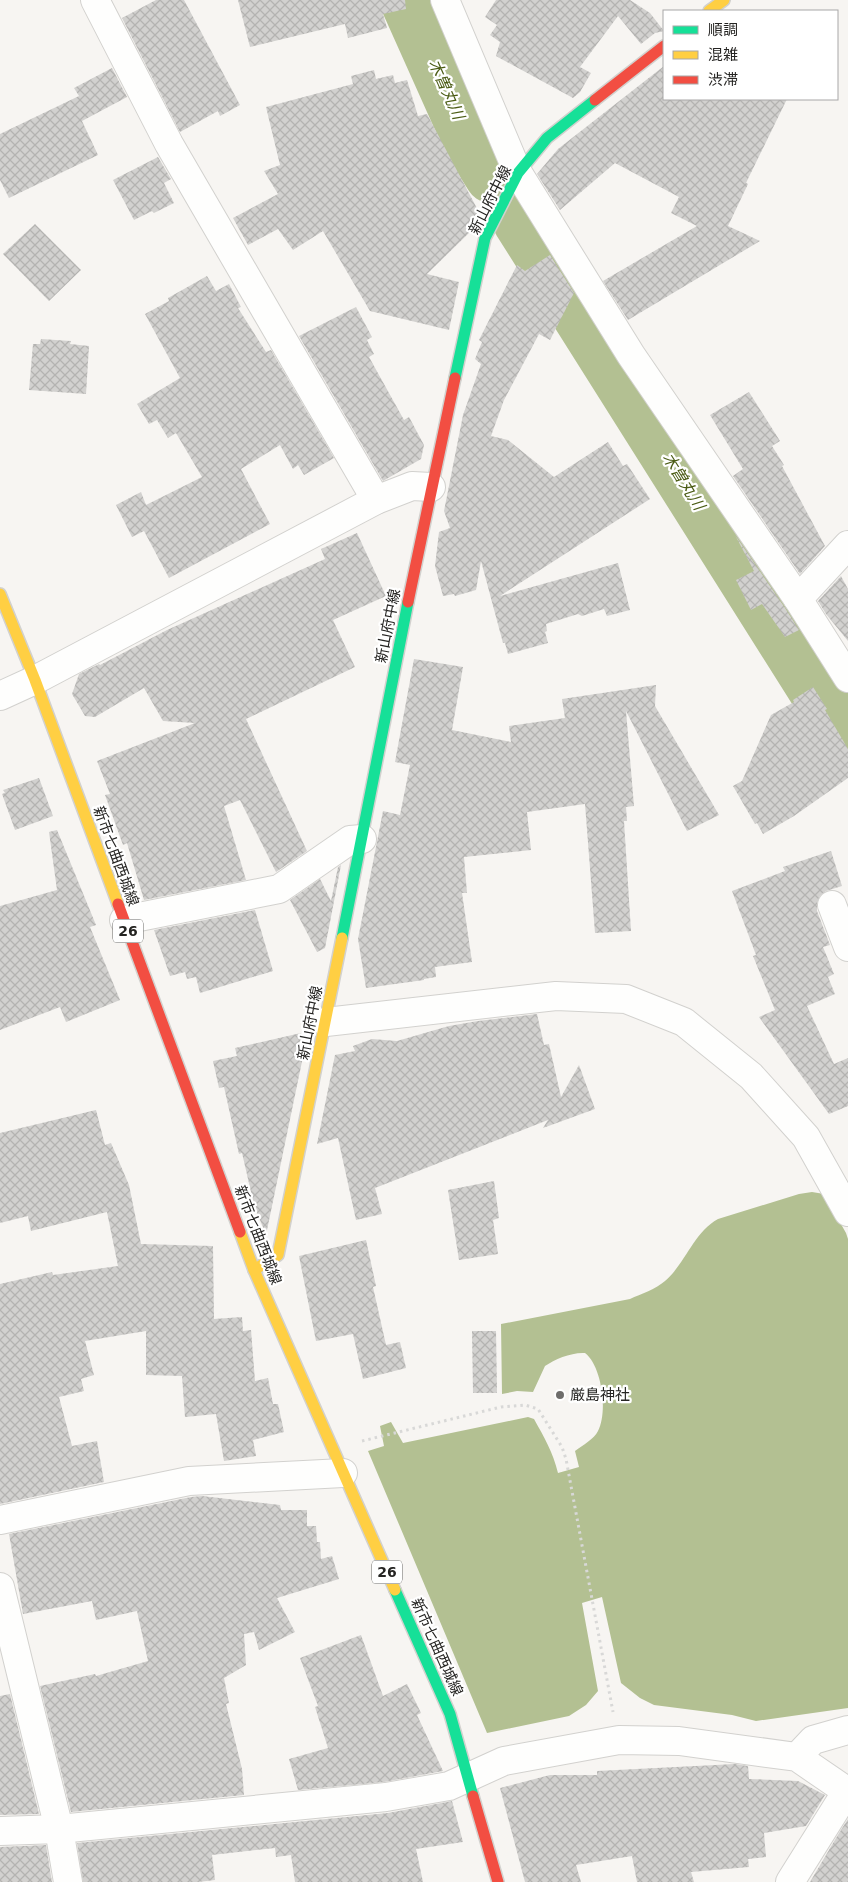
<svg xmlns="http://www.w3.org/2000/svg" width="848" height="1882" font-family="'DejaVu Sans','Noto Sans JP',sans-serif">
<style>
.water{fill:#b3c092}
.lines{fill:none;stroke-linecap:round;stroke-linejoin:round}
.river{stroke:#b3c092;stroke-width:55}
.building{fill:url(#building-cross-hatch)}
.street-casing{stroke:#d2d1ce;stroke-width:30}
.fast-casing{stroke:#d2d1ce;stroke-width:14}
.slow-casing{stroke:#d2d1ce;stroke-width:14}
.jam-casing{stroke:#d2d1ce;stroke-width:14}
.path{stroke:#d8d8d7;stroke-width:3;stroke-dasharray:2.5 4;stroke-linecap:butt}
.street{stroke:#fefefd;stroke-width:28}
.fast{stroke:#16e098;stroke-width:11}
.slow{stroke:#ffcf43;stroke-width:11}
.jam{stroke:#f24e42;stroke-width:11}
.poi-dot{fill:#6e6d6b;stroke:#fff;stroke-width:2}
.labels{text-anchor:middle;stroke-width:4.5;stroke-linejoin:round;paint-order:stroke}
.shield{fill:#fff;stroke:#666664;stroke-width:1}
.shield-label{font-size:14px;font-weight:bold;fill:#252422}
.street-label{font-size:15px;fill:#252422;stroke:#fff}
.poi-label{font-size:15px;fill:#252422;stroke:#fff;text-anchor:start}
.water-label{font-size:16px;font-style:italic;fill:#4b5c15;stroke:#fff}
</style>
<defs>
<pattern id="building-cross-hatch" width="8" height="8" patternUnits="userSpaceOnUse" patternTransform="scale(1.25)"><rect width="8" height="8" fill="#d2d1cf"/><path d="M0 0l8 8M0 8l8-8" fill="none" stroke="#b4b3b1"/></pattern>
</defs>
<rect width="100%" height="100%" fill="#f7f5f2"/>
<path class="water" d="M812 1192 824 1194 846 1233 848 1239V1708L756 1721 732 1715 654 1705 640 1698 621 1683 602 1597 582 1603 598 1691 586 1705 569 1716 487 1733 368 1451 384 1446 380 1426 391 1422 403 1443 528 1417 534 1419C544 1437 553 1452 558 1473L579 1467 575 1451C583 1445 594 1439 598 1431 608 1412 602 1366 585 1353 572 1352 555 1359 545 1366L533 1392 517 1391 502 1394 501 1324 630 1299C641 1294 656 1289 665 1281 686 1263 693 1233 718 1219L799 1194Z"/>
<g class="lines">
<g class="river">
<polyline points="407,0 471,143 492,176"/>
<polyline points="520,221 848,741"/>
</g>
</g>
<g class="building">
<polygon points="156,0 184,0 240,105 220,116 218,111 180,132 122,18"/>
<polygon points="238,0 405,0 406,9 383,14 387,28 348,38 345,24 250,47"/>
<polygon points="496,0 630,0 650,13 664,31 655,33 641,44 618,16 580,67 591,73 580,92 573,98 496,56 500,42 490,35 497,25 485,17"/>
<polygon points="664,66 664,99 787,99 746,183 748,184 728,226 760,241 628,320 603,281 697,226 671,213 679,197 615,163 560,210 537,174 558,149"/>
<polygon points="112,68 127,97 82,121 98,155 9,198 0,180 0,134 79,96 74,88"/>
<polygon points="374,70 376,79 393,75 395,83 407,80 418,116 427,114 480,214 471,231 427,274 459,282 449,330 370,311 323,231 293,250 278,229 248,245 233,218 278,194 264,171 280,165 266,107 353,84 351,76"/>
<polygon points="158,157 171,179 164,183 174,203 154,213 152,211 134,220 113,180"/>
<polygon points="35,224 81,270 49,301 3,254"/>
<polygon points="550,255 574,293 550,340 539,334 504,400 491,436 508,440 554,477 608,442 623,466 627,464 650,499 500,596 618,563 630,610 607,616 604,609 582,616 578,614 546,624 547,631 545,632 548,643 508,654 505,643 503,643 481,561 476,590 455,596 454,594 443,596 435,566 439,532 450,528 444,511 463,415 481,364 475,359 482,342 479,340 517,265 525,271"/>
<polygon points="207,276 216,291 229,284 241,307 238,308 266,352 271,350 334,458 304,475 298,465 293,469 280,445 241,469 270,524 169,578 144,531 132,537 116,505 141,492 146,505 202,477 176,433 168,438 157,420 149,424 137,404 180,378 145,314 169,301 168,298"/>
<polygon points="356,307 372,337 367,340 374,354 369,357 404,420 409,417 424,445 421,459 383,481 299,336"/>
<polygon points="41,339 71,341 70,344 89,346 86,394 29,390 33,344 40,344"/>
<polygon points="749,392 780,441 772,446 784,465 782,466 825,546 800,574 733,476 743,469 710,415"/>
<polygon points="357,533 386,596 333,620 355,667 246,719 307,851 276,872 240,800 224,806 246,880 144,900 127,843 123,845 105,795 110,794 97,761 195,723 163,721 144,688 95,717 85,716 72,694 79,674 99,664 100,665 167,630 325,559 321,549"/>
<polygon points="735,535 785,608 799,630 785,637 762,604 751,610 736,580 754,571"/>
<polygon points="841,576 848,589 848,641 826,614 818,601"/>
<polygon points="414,659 463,667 452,730 511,742 509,726 565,718 562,699 656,685 655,706 719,815 687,831 626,711 634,806 626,807 627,821 624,821 631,931 595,933 585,804 527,812 531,850 464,857 467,893 462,893 472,962 435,967 436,977 424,979 424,980 366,988 358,939 383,811 400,815 410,765 395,762"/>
<polygon points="813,687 827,709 825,710 848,749 848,778 794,816 763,834 757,823 755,824 733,786 742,781 771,715 794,702 793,700"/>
<polygon points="39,778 53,816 15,830 2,794 5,793 3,790"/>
<polygon points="57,830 96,925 90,927 120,1000 66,1022 60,1007 0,1030 0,906 57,890 49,832"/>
<polygon points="831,851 842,886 826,891 820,896 817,903 817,911 830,945 823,947 834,974 828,977 835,994 807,1006 834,1064 848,1058 848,1106 829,1114 759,1017 775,1010 753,956 756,955 732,891 785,871 783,867"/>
<polygon points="341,865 325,948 317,952 290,900 320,879 331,901 338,867"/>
<polygon points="255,910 273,971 200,993 196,977 187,979 185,972 170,976 154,930"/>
<polygon points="537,1014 544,1045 549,1044 561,1097 579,1065 595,1109 543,1128 548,1120 375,1188 382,1214 356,1220 338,1138 317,1144 335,1055 355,1051 353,1046 372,1039 397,1041 449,1026 478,1021"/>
<polygon points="301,1033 305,1047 266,1235 254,1205 242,1153 239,1154 224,1087 219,1088 213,1061 237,1056 235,1048"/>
<polygon points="96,1110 105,1145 111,1143 129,1185 141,1244 213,1246 214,1319 242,1317 243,1331 251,1330 255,1381 268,1378 273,1404 278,1404 284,1432 253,1440 256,1456 224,1461 216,1414 185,1417 182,1376 146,1375 146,1331 85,1341 94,1375 81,1379 84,1391 59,1397 72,1446 97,1441 104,1482 0,1504 0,1284 52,1272 53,1275 118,1266 107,1212 31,1231 28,1216 0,1223 0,1133"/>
<polygon points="494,1181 499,1218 493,1220 498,1254 459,1260 448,1190"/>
<polygon points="366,1240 376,1286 373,1287 386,1345 400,1342 406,1368 363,1379 353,1334 316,1341 299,1256"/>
<polygon points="472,1331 496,1331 497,1393 473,1393"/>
<polygon points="202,1496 280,1505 281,1510 307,1510 307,1526 316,1526 317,1542 320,1542 321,1559 332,1556 339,1579 277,1598 295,1632 259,1650 254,1632 244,1634 246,1665 224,1678 229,1703 226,1704 242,1769 244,1795 71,1812 40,1686 95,1674 96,1676 148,1661 137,1611 96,1620 92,1601 23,1614 9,1534 191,1497"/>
<polygon points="361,1635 383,1696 407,1684 421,1713 417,1715 443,1771 384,1782 298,1790 289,1759 328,1748 315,1707 318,1706 300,1658"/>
<polygon points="10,1694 39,1814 0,1815 0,1696"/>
<polygon points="735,1764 748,1766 749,1779 798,1781 825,1795 806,1826 764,1833 766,1857 748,1859 749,1867 691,1872 694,1882 637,1882 632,1856 576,1865 581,1882 525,1882 500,1788 550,1775 597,1775 597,1771"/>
<polygon points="452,1801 463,1842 416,1849 423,1882 295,1882 291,1855 276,1857 275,1848 212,1855 215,1880 198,1882 83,1882 77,1843 388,1813"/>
<polygon points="848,1819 848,1882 810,1882 839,1833"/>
<polygon points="46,1845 52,1882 0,1882 0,1847"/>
</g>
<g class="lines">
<g class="street-casing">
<g id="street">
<polyline points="95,0 169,144 376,500"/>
<polyline points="445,0 518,173 631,355 798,599 848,678"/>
<polyline points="798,599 848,545"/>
<polyline points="0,696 35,680 376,500 412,486 431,487"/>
<polyline points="832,905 848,947"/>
<polyline points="124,920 279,889 350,840 362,839"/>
<polyline points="326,1022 556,996 626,999 684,1022 751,1076 806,1137 848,1212"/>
<polyline points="0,1520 189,1481 343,1473"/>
<polyline points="0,1587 59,1829 68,1882"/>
<polyline points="797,1757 813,1740 848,1730"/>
<polyline points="0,1831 59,1829 386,1797 449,1786 504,1761 619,1740 679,1741 797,1757 848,1792"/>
<polyline points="790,1882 847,1791"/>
</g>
</g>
<g class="fast-casing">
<g id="fast">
<polyline points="455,378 485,238 518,173 547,138 595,100"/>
<polyline points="342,938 408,602"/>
<polyline points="395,1590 450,1714 473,1796"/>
</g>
</g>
<g class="slow-casing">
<g id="slow">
<polyline points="709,11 724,0"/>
<polyline points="0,594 35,680 118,904"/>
<polyline points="240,1232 254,1270 395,1590"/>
<polyline points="254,1270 278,1255 342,938"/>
</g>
</g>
<g class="jam-casing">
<g id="jam">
<polyline points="595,100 664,46"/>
<polyline points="408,602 455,378"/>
<polyline points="118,904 240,1232"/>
<polyline points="473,1796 498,1882"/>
</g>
</g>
<polyline class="path" points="362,1441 501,1407 525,1405 538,1409 562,1447 566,1459 613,1712"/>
<use href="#street" class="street"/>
<use href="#fast" class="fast"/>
<use href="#slow" class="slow"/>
<use href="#jam" class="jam"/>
</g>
<circle class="poi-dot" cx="560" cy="1395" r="5"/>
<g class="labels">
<g class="shield">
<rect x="113" y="919.5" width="30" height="23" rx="4"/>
<rect x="372" y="1560.5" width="30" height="23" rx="4"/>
</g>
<g class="shield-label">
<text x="128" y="936">26</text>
<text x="387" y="1577">26</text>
</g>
<g class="street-label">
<text transform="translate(490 200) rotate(-63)" y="5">新山府中線</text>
<text transform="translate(388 626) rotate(-79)" y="5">新山府中線</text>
<text transform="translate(116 856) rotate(70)" y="5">新市七曲西城線</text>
<text transform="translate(310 1023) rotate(-79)" y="5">新山府中線</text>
<text transform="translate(258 1235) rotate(69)" y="5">新市七曲西城線</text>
<text transform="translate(437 1647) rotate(66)" y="5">新市七曲西城線</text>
</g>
<g class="poi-label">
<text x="570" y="1400">厳島神社</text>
</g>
<g class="water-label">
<text transform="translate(447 89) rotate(66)" y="6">木曽丸川</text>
<text transform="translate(684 481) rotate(58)" y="6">木曽丸川</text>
</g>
</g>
<rect x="663" y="10" width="175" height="90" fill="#ffffff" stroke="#a8a7a7"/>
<rect x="673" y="26" width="25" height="8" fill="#16e098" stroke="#a8a7a7"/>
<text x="708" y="35" font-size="15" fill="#252422">順調</text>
<rect x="673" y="51" width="25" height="8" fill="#ffcf43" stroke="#a8a7a7"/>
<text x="708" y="60" font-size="15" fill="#252422">混雑</text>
<rect x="673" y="76" width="25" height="8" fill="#f24e42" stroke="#a8a7a7"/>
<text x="708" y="85" font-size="15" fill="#252422">渋滞</text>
</svg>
